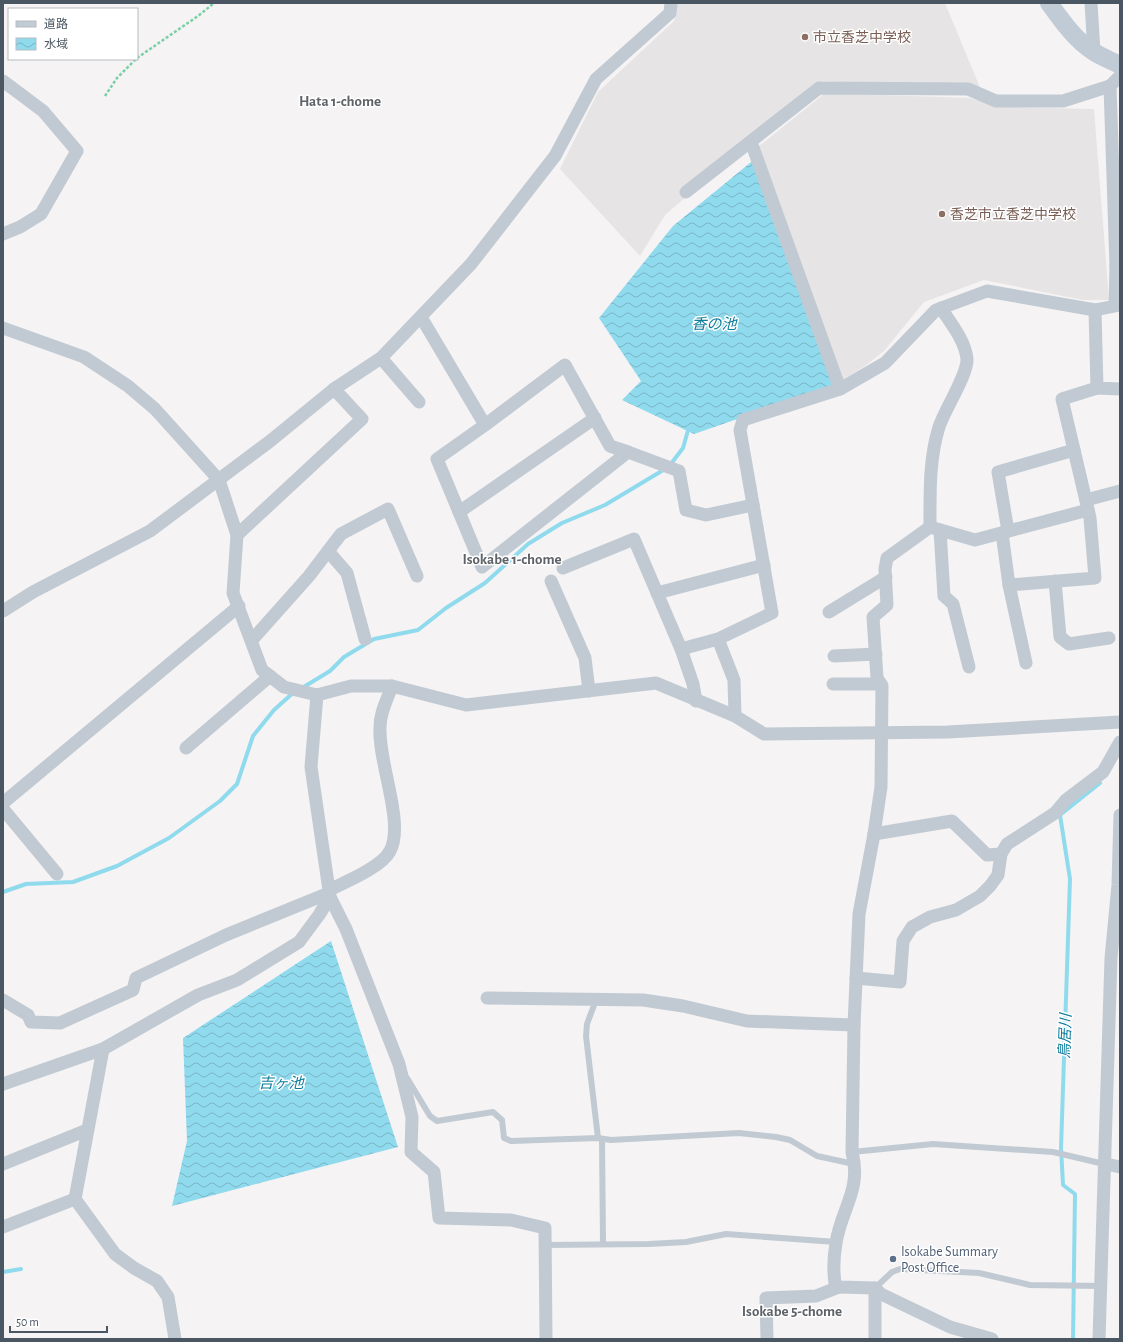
<svg xmlns="http://www.w3.org/2000/svg" width="1123" height="1342" font-family="'Alegreya Sans','Noto Sans JP',sans-serif">
<style>
.education{fill:#e6e4e5}
.water{fill:url(#water-waves)}
.lines{fill:none;stroke-linecap:round;stroke-linejoin:round}
.stream{stroke:#90daee;stroke-width:4}
.path{stroke:#7ad0a6;stroke-width:2.5;stroke-dasharray:3 2;stroke-linecap:butt}
.lane{stroke:#c1cad2;stroke-width:6}
.street{stroke:#c1cad2;stroke-width:13}
.secondary{stroke:#c1cbd6;stroke-width:18}
.education-dot{fill:#8d6e63;stroke:#fff;stroke-width:1.5}
.service-dot{fill:#5c6f8a;stroke:#fff;stroke-width:1.5}
.labels{text-anchor:middle;stroke-width:3;stroke-linejoin:round;paint-order:stroke}
.education-label{font-size:14px;fill:#785e54;stroke:#fff;text-anchor:start}
.service-label{font-size:14px;fill:#4e5e75;stroke:#fff;text-anchor:start}
.neighbourhood-label{font-size:15px;font-weight:bold;fill:#5f6368;stroke:#fff}
.water-label{font-size:15px;font-style:italic;fill:#0c7c9b;stroke:#fff}
</style>
<defs>
<pattern id="water-waves" width="16" height="10" patternUnits="userSpaceOnUse"><rect width="16" height="10" fill="#90daee"/><path d="M0 5q4-4 8 0t8 0" fill="none" stroke="#78b4c4"/></pattern>
</defs>
<rect width="100%" height="100%" fill="#f5f3f3"/>
<g class="education">
<polygon points="677,3 945,3 981,90 822,81 665,215 640,256 560,169 598,92 674,21"/>
<polygon points="825,93 970,98 1000,107 1094,109 1109,300 1083,300 984,280 924,302 884,351 865,366 842,380 758,147"/>
</g>
<g class="water">
<polygon points="756,158 833,386 694,434 622,400 641,381 599,318 673,226"/>
<polygon points="331,941 398,1147 172,1206 187,1141 183,1038"/>
</g>
<g class="lines">
<g class="stream">
<polyline points="670,465 683,448 689,427"/>
<polyline points="302,688 330,671 344,657 374,639 418,630 446,608 485,583 528,544 562,523 605,505 665,469"/>
<polyline points="3,892 26,884 73,882 117,866 169,838 220,801 237,784 253,736 274,710 294,692"/>
<polyline points="3,1272 21,1269"/>
<polyline points="1073,1339 1075,1194 1063,1185 1061,1148 1070,879 1060,815 1100,783"/>
</g>
<g class="path">
<polyline points="137,58 198,16 214,3"/>
<polyline points="105,96 117,78 136,59"/>
</g>
<g class="lane">
<polyline points="596,1000 587,1024 586,1036 598,1138"/>
<polyline points="407,1078 430,1116 437,1121 493,1112 502,1120 504,1138 511,1141 598,1138 611,1140 739,1133 776,1137 790,1140 817,1156 854,1164"/>
<polyline points="602,1139 603,1244"/>
<polyline points="852,1152 933,1144 1053,1152 1104,1164"/>
<polyline points="545,1245 649,1244 686,1242 726,1234 836,1242"/>
<polyline points="875,1288 892,1272 900,1269 979,1273 1030,1285 1101,1286"/>
</g>
<g class="street">
<polyline points="1091,3 1094,52"/>
<polyline points="3,81 43,111 77,151 41,214 20,227 3,234"/>
<polyline points="1110,86 1116,266 1120,266"/>
<polyline points="751,142 840,389"/>
<polyline points="686,192 819,88 968,89 996,101 1063,101 1110,86 1120,76"/>
<path d="M941 308C951 324 965 340 967 359 968 374 945 409 939 427 929 459 930 493 930 527L887 558 885 569 887 605 873 617 877 678 882 686 881 787 874 834 859 914 854 1025 852 1152C862 1190 841 1209 836 1243 834 1255 833 1270 835 1283L839 1287 875 1288 881 1294 950 1327 992 1339"/>
<polyline points="1095,310 1115,306 1116,266"/>
<polyline points="421,317 485,425 437,459 482,567 628,452 610,446 565,365 485,425"/>
<polyline points="3,328 84,357 128,386 155,409 219,480 237,535 233,593 262,670 284,687 317,695 351,686 392,686 466,705 656,683 735,716 764,734 948,732 1120,722"/>
<polyline points="381,358 419,402"/>
<polyline points="628,452 679,471 686,510 706,515 753,505"/>
<polyline points="1086,500 1120,491"/>
<polyline points="459,512 595,418"/>
<polyline points="930,527 975,540 1088,510"/>
<polyline points="940,530 944,596 953,604 969,667"/>
<polyline points="1008,531 998,472 1074,450"/>
<polyline points="1002,533 1009,585 1026,663"/>
<polyline points="237,535 362,419 334,389"/>
<polyline points="328,551 347,573 365,639"/>
<polyline points="563,568 634,539 681,649"/>
<polyline points="551,581 585,658 589,691"/>
<polyline points="1055,581 1060,637 1069,644 1109,638"/>
<polyline points="1009,585 1095,578 1090,518 1062,399 1097,388"/>
<polyline points="657,593 764,565"/>
<polyline points="3,611 33,592 150,531 269,442 334,389 381,358 471,264 555,156 596,79 670,13 671,3"/>
<polyline points="829,612 886,577"/>
<polyline points="718,639 734,680 735,716"/>
<polyline points="252,640 309,576 341,534 388,509 417,576"/>
<polyline points="834,656 876,654"/>
<polyline points="833,684 881,684"/>
<polyline points="696,701 693,684 681,649 718,639 772,613 740,430 743,420 840,389 885,363 936,310 987,291 1095,310 1097,388 1120,389"/>
<polyline points="186,748 270,676"/>
<polyline points="3,803 239,606"/>
<polyline points="3,809 57,874"/>
<polyline points="874,834 952,821 987,855 1001,854"/>
<path d="M329 890C345 882 382 867 390 851 405 823 378 763 380 727 380 712 387 700 392 686"/>
<polyline points="330,897 346,929 399,1064 412,1117 411,1152 434,1172 439,1218 511,1220 545,1228 546,1339"/>
<polyline points="856,978 900,982 903,941 912,927 930,917 956,910 980,896 990,886 998,875 1001,854 1007,844 1055,813 1066,800 1103,772 1120,742"/>
<polyline points="487,998 643,1000 683,1006 747,1021 854,1025"/>
<polyline points="3,1000 28,1015 31,1022 60,1023 133,990 136,978 226,935 329,893"/>
<polyline points="103,1049 75,1199 115,1254 134,1268 157,1281 168,1297 175,1339"/>
<polyline points="3,1084 103,1049 198,995 237,980 299,942 319,915 330,897 311,767 317,695"/>
<polyline points="3,1164 87,1130"/>
<polyline points="1106,1164 1120,1167"/>
<polyline points="3,1227 75,1199"/>
<polyline points="875,1288 875,1339"/>
<polyline points="767,1339 766,1298 816,1296 839,1287"/>
<polyline points="1099,1339 1111,958 1118,885 1120,815"/>
</g>
<path class="secondary" d="M1049 3C1062 21 1076 41 1094 52 1102 57 1112 61 1120 65"/>
</g>
<g class="education-dot">
<circle cx="805" cy="37" r="4"/>
<circle cx="942" cy="214" r="4"/>
</g>
<circle class="service-dot" cx="893" cy="1259" r="4"/>
<g class="labels">
<g class="education-label">
<text x="813" y="42">市立香芝中学校</text>
<text x="950" y="219">香芝市立香芝中学校</text>
</g>
<g class="service-label">
<text x="901" y="1256">Isokabe Summary<tspan x="901" dy="16">Post Office</tspan></text>
</g>
<g class="neighbourhood-label">
<text x="340" y="106">Hata 1-chome</text>
<text x="512" y="564">Isokabe 1-chome</text>
<text x="792" y="1316">Isokabe 5-chome</text>
</g>
<g class="water-label">
<text x="714" y="329">香の池</text>
<text transform="translate(1065 1036) rotate(-88)" y="5">鳥居川</text>
<text x="281" y="1088">吉ヶ池</text>
</g>
</g>
<rect width="1123" height="1342" fill="none" stroke="#4a5661" stroke-width="8"/>
<rect x="8" y="8" width="130" height="52" fill="#ffffff" stroke="#b7bbc0"/>
<rect x="16" y="21" width="20" height="6" fill="#c1cbd6" stroke="#b7bbc0"/>
<text x="44" y="28" font-size="12" fill="#4a5661">道路</text>
<rect x="16" y="38" width="20" height="12" fill="url(#water-waves)" stroke="#b7bbc0"/>
<text x="44" y="48" font-size="12" fill="#4a5661">水域</text>
<path d="M10 1326v6h97v-6" fill="none" stroke="#4a5661" stroke-width="2"/>
<text x="16" y="1326" font-size="12" fill="#4a5661" stroke="#ffffff" stroke-width="3" paint-order="stroke">50 m</text>
</svg>
